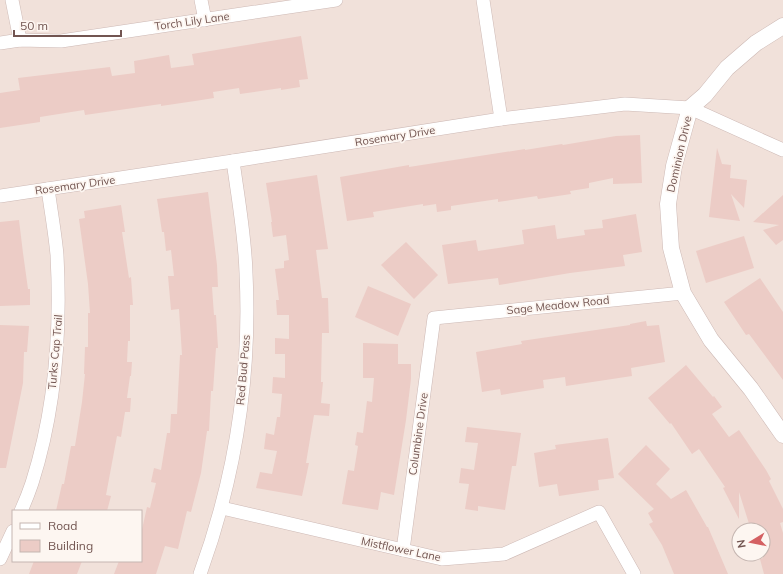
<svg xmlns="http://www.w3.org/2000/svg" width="783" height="574" font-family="Mulish,sans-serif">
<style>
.residential{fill:#f1e1da;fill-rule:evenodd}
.building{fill:#ecccc6}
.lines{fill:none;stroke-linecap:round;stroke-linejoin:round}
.minor-casing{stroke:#cdb9b5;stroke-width:14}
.tertiary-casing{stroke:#cdb9b5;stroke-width:17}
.minor{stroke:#fff;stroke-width:13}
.tertiary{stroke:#fff;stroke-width:16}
.labels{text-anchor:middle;stroke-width:3.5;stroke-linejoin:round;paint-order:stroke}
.street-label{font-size:11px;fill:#725551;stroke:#fdf6f1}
</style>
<rect width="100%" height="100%" fill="#faf1eb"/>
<path class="residential" d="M0 0H783V574H0ZM13 511H141V561H13ZM739 530H763V554H739Z"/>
<g class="building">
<polygon points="301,36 308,79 299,80 300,87 281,90 281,88 240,94 239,88 213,92 214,98 195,101 161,106 161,104 85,115 84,110 40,117 40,122 0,128 0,93 20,90 18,78 110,67 112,76 135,73 134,61 169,55 171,68 194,65 192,54"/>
<polygon points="640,135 642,183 613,184 613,178 589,183 589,188 570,191 571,194 538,199 537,196 498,202 498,199 451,206 451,210 437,212 436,204 423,206 423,204 373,212 374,217 347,221 340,177 409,165 409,167 525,149 525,150 562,144 563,145 616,136"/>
<polygon points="717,148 722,164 731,165 730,178 747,180 744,208 731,194 740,221 709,217"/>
<polygon points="317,175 328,249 316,250 322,298 328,298 329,333 322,333 321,382 323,382 321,403 330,404 329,416 314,415 306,463 309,463 302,496 256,488 260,472 272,474 277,451 264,449 266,433 274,435 277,417 280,417 282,394 272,393 273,377 285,378 285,354 275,354 275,338 289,339 289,315 277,315 276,300 279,300 275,269 284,268 284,261 289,260 286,235 273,237 271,222 272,222 266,183"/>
<polygon points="208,192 217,265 218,287 212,287 214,315 216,315 218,348 216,348 213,391 211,391 209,431 207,431 201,473 191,512 187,511 178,549 165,546 156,574 114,574 119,561 141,561 141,534 147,507 150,508 156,483 151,482 154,468 161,470 167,433 170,433 171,414 177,414 180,355 182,355 179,309 171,310 168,276 174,276 171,250 166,251 164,232 162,232 157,199"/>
<polygon points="783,195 783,240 776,245 763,230 779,225 753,222"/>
<polygon points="121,205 125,232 122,232 129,278 131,277 133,305 130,305 130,341 128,341 127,362 132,362 131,376 130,376 127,398 131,398 130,412 125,412 121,437 117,436 106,495 111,496 107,511 56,511 62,484 64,484 71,446 75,446 82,402 85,374 84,374 85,347 88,347 88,313 90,313 88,284 79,219 85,218 84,211"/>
<polygon points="636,214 642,252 623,255 625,266 570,273 499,285 498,278 448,284 442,245 476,240 478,251 524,244 522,230 555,225 557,239 585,235 584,230 603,228 602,220"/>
<polygon points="19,220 23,253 28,289 30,289 30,305 0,306 0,222"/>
<polygon points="744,236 754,268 706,283 696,251"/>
<polygon points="406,242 438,275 414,299 381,265"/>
<polygon points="760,278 783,312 783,380 749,334 746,335 724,302"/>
<polygon points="368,286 411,304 398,336 355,317"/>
<polygon points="646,321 647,326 659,325 665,362 631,368 632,376 566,386 565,377 543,380 544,388 501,395 500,389 482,392 476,352 522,344 521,341 630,325 630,324"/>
<polygon points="0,325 29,326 27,352 24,352 23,383 6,468 0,468"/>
<polygon points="363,343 398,344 398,364 411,364 411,379 406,420 394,495 381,492 378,510 342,504 348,470 354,471 358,446 355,445 357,432 363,433 367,401 372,402 374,378 363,378"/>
<polygon points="686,365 713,397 714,396 722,407 712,414 729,437 739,430 766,470 771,479 769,481 783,509 783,522 780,523 783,533 783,574 764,574 760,559 763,558 763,530 751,530 739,492 739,519 723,488 725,487 699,449 692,454 671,423 670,424 648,398"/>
<polygon points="467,427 521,433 516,466 512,466 505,510 478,506 478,511 465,509 469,484 459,483 461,468 474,470 478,443 465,442"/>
<polygon points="608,438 614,478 598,480 599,490 559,496 557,484 539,487 534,453 556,449 555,445"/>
<polygon points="646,445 670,469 656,484 671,499 686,490 707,527 708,527 728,574 674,574 662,545 649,524 653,522 648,513 654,509 618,474"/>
<polygon points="34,561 82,561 77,574 29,574"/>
</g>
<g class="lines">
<g class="minor-casing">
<g id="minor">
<polyline points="12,0 20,40"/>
<polyline points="201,0 205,20"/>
<polyline points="483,0 501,119"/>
<polyline points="0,43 20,40 61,41 336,0"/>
<polyline points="0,196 233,161 501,119 625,104 690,108 783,150"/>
<polyline points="222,508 442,559 504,554 599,512 634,574"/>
<path d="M21 511C25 502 29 492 32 483 55 411 61 330 57 255 55 233 51 211 48 189"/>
<polyline points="403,550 434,318 683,293"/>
<polyline points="0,559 13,531"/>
<path d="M200 574C235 478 251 375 246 273 245 236 238 198 233 161"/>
</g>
</g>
<g class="tertiary-casing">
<polyline id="tertiary" points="783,26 756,43 727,68 705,95 690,108 674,166 668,204 671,248 683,293 711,340 751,389 783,435"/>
</g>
<use href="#minor" class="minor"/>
<use href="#tertiary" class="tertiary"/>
</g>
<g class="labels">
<g class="street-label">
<text transform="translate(192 21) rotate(-8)" y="4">Torch Lily Lane</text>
<text transform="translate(395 136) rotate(-9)" y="4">Rosemary Drive</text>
<text transform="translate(679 154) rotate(-77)" y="4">Dominion Drive</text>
<text transform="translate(75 185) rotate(-8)" y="4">Rosemary Drive</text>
<text transform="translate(558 305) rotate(-6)" y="4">Sage Meadow Road</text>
<text transform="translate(55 352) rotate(-85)" y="4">Turks Cap Trail</text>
<text transform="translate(243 370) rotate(-85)" y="4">Red Bud Pass</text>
<text transform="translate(418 434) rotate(-82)" y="4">Columbine Drive</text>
<text transform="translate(401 549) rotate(12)" y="4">Mistflower Lane</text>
</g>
</g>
<rect x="12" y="510" width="130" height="52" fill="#fdf6f1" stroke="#c5b6b1"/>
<rect x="20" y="523" width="20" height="6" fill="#ffffff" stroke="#c5b6b1"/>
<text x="48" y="530" font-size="12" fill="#725551">Road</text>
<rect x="20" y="540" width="20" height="12" fill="#ecccc6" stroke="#c5b6b1"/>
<text x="48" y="550" font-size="12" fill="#725551">Building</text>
<g transform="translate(751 542) rotate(260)"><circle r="19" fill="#fdf6f1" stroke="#c5b6b1"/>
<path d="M0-3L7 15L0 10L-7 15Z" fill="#d46062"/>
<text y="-6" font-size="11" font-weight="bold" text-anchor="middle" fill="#725551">N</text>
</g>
<path d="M14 30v6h107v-6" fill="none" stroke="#725551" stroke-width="2"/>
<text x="20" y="30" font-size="12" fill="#725551" stroke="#fdf6f1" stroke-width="3" paint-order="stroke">50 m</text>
</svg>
